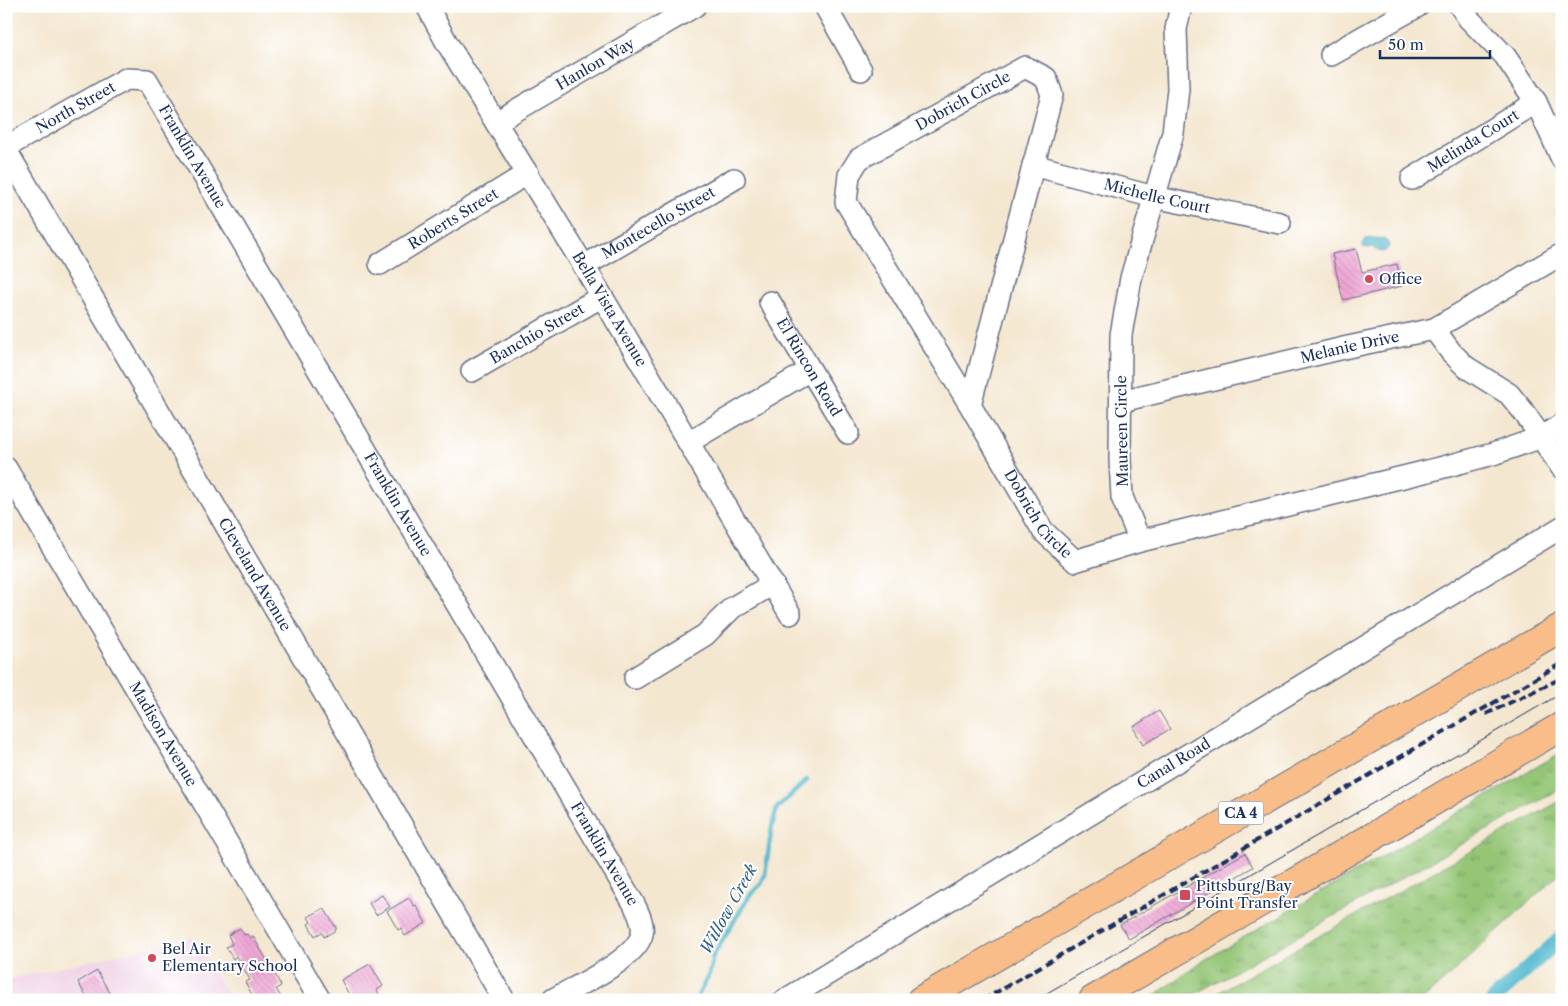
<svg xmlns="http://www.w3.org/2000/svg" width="1568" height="1006" font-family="'Libre Caslon Text',serif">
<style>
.built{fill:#f0d0e5}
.grass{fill:url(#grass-tufts);stroke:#587a6a}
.water{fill:url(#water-ripples);stroke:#357396}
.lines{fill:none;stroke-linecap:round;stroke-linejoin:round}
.stream{stroke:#4fb7cd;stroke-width:4.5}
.canal{stroke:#4fb7cd;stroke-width:15}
.building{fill:url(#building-back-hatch)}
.minor-casing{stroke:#676f86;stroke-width:24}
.highway-casing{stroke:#676f86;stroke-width:30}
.minor{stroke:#fff;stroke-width:21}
.highway{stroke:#f8bd89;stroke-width:28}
.tram{stroke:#1b2f5e;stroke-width:1}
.rail{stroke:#1b2f5e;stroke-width:4;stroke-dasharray:8 4;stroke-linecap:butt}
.poi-dot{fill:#d1495b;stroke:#fff;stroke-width:2}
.labels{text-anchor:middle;stroke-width:4;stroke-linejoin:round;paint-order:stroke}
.shield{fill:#fff;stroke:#5f6d8e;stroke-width:1}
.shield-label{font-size:14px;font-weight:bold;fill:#1b2f5e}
.street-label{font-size:15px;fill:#1b2f5e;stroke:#fff}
.poi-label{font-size:15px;fill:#1b2f5e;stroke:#fff;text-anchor:start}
.water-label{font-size:16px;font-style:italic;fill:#2d5f85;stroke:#fff}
</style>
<defs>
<pattern id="grass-tufts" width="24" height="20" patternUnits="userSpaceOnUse" patternTransform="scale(1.25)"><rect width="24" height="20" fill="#94c676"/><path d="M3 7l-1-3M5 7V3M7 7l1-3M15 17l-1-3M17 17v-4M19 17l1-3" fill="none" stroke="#78a164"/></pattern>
<pattern id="water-ripples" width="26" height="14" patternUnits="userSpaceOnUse" patternTransform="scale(1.25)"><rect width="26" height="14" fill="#4fb7cd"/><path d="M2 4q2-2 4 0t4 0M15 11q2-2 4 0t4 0" fill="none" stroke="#4195aa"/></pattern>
<pattern id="building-back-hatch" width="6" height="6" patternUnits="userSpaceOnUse" patternTransform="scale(1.25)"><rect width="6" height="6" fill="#efa6d5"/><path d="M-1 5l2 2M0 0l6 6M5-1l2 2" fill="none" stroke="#cc8fb9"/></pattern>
</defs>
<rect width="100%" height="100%" fill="#fff"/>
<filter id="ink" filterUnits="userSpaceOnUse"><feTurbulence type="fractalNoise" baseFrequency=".02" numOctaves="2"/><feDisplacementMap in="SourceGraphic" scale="10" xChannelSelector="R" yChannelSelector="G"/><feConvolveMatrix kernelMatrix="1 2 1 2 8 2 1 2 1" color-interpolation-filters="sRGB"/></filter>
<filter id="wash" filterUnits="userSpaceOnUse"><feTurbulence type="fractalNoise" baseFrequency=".0096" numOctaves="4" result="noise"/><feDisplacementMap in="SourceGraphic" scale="20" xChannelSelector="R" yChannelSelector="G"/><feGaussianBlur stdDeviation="1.12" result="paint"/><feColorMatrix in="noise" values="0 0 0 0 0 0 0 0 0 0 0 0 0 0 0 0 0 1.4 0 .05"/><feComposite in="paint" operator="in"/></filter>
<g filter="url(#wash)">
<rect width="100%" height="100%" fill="#f4e7d0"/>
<polygon class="built" points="193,937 230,1000 6,1000 6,980"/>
<g class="grass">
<polygon points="1562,752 1562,788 1184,1000 1148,1000 1196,965"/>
<polygon points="1562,800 1562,871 1423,1000 1205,1000"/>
</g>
<path class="water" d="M1374 238C1382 239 1388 238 1389 247L1384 252 1378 251 1372 247 1368 248 1363 247 1362 244 1365 239Z"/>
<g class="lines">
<polyline class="stream" points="696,1000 709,974 713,956 749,896 761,884 765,875 772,826 777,808 807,780"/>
<polyline class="canal" points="1493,1000 1562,937"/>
</g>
<g id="blocks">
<g class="building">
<polygon points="1356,249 1362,272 1397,264 1402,286 1343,300 1332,254"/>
<polygon points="1159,711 1170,729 1143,745 1133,727"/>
<polygon points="1245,853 1253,867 1129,939 1120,925"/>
<polygon points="382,895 390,907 376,915 369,903"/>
<polygon points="409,898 414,906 416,905 426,923 405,936 401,928 398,930 387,911"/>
<polygon points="324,908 336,928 336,930 324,937 322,932 315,936 308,924 311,922 308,917"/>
<polygon points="240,928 244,935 247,934 250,938 253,936 277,978 281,986 276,989 283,1000 255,1000 245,982 250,980 237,956 233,959 226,947 232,944 228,935"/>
<polygon points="370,964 383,986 377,990 382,1000 352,1000 341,980"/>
<polygon points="97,971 114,1000 88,1000 78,982"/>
</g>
</g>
</g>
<g filter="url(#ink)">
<use href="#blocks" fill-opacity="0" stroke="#676f86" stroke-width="1"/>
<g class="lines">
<g class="minor-casing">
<g id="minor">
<path id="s1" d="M427 6 447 43 584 266 790 614"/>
<polyline points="825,6 861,70"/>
<polyline points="1460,6 1469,19 1505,56 1536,102 1562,159"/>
<polyline points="1331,55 1418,6"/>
<path id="s2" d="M496 122 695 6"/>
<path id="s3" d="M6 147 126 79 147 80 634 904C638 913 644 923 642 934 635 961 576 986 552 1000"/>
<path id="s4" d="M6 150 504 1000"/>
<path id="s5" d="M1033 165 1154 197 1280 223"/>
<path id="s6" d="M1412 179 1536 102"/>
<path id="s7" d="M380 264 528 173"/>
<path id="s8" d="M584 266 734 179"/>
<path id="s9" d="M770 302 848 433"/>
<polyline points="1434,329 1451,352 1466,367 1509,394 1523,411 1562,468"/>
<path id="s10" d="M472 371 601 297"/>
<path id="s11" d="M1121 401 1348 347 1434 329 1562 254"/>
<path id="s12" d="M970 405 1052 95 1046 78 1025 67 859 159 849 175 846 202 970 405 1043 531 1075 561 1140 541 1440 468 1493 454 1542 437 1562 424"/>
<polyline points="689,442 810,370"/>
<path id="s13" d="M6 468 320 1000"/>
<polyline points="1140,541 1122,497 1120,460 1121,335 1131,278 1173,133 1178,89 1176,29 1181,6"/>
<polyline points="635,678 705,635 732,608 773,584"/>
<path id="s14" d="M785 1000 1562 527"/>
</g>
</g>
<g class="highway-casing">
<g id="highway">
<polyline points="921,1000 1562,627"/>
<polyline points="1093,1000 1562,726"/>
</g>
</g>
<use href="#minor" class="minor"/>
<use href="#highway" class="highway"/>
<polyline class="tram" points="1035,1000 1562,693"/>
<g class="rail">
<polyline points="1486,714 1562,678"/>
<polyline points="983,1000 1562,663"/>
</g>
</g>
</g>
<g class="poi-dot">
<circle cx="1369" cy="279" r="5"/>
<rect x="1179" y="889" width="12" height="12" rx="2.5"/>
<circle cx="152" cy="958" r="5"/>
</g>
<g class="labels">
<rect class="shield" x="1218.5" y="801.5" width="45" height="23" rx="4"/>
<g class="shield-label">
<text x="1241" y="818">CA 4</text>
</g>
<g class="street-label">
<text dy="5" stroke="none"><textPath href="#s2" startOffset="115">Hanlon Way</textPath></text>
<text transform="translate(963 101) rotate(-29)" y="5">Dobrich Circle</text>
<text dy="5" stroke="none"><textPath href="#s3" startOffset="80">North Street</textPath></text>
<text dy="5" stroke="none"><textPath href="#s6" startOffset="72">Melinda Court</textPath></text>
<text dy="5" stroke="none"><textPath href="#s3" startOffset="248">Franklin Avenue</textPath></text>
<text dy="5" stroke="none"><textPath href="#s5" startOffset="128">Michelle Court</textPath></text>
<text dy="5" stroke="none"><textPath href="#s7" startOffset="86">Roberts Street</textPath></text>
<text dy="5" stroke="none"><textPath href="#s8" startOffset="86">Montecello Street</textPath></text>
<text dy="5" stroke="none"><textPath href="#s1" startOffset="354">Bella Vista Avenue</textPath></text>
<text dy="5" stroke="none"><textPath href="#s10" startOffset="75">Banchio Street</textPath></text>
<text dy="5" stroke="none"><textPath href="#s11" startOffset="235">Melanie Drive</textPath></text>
<text dy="5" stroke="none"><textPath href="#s9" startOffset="76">El Rincon Road</textPath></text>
<text transform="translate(1122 431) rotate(-91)" y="5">Maureen Circle</text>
<text dy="5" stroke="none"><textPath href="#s3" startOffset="652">Franklin Avenue</textPath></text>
<text dy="5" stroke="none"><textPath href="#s12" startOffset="965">Dobrich Circle</textPath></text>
<text dy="5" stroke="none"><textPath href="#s4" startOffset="492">Cleveland Avenue</textPath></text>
<text dy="5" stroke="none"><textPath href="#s13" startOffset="309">Madison Avenue</textPath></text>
<text dy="5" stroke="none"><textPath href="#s14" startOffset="455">Canal Road</textPath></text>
<text dy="5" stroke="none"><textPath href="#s3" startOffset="1058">Franklin Avenue</textPath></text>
</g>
<g class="poi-label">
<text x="1379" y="284">Office</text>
<text x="1196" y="891">Pittsburg/Bay<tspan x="1196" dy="17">Point Transfer</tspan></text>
<text x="162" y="954">Bel Air<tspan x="162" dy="17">Elementary School</tspan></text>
</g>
<g class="water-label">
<text transform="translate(728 909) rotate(-61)" y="6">Willow Creek</text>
</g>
</g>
<rect width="1568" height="1006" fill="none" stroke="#fff" stroke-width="25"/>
<path d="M1380 50v8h110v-8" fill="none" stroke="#1b2f5e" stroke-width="2.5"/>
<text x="1388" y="50" font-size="15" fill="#1b2f5e" stroke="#ffffff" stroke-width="4" paint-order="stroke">50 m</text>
</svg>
